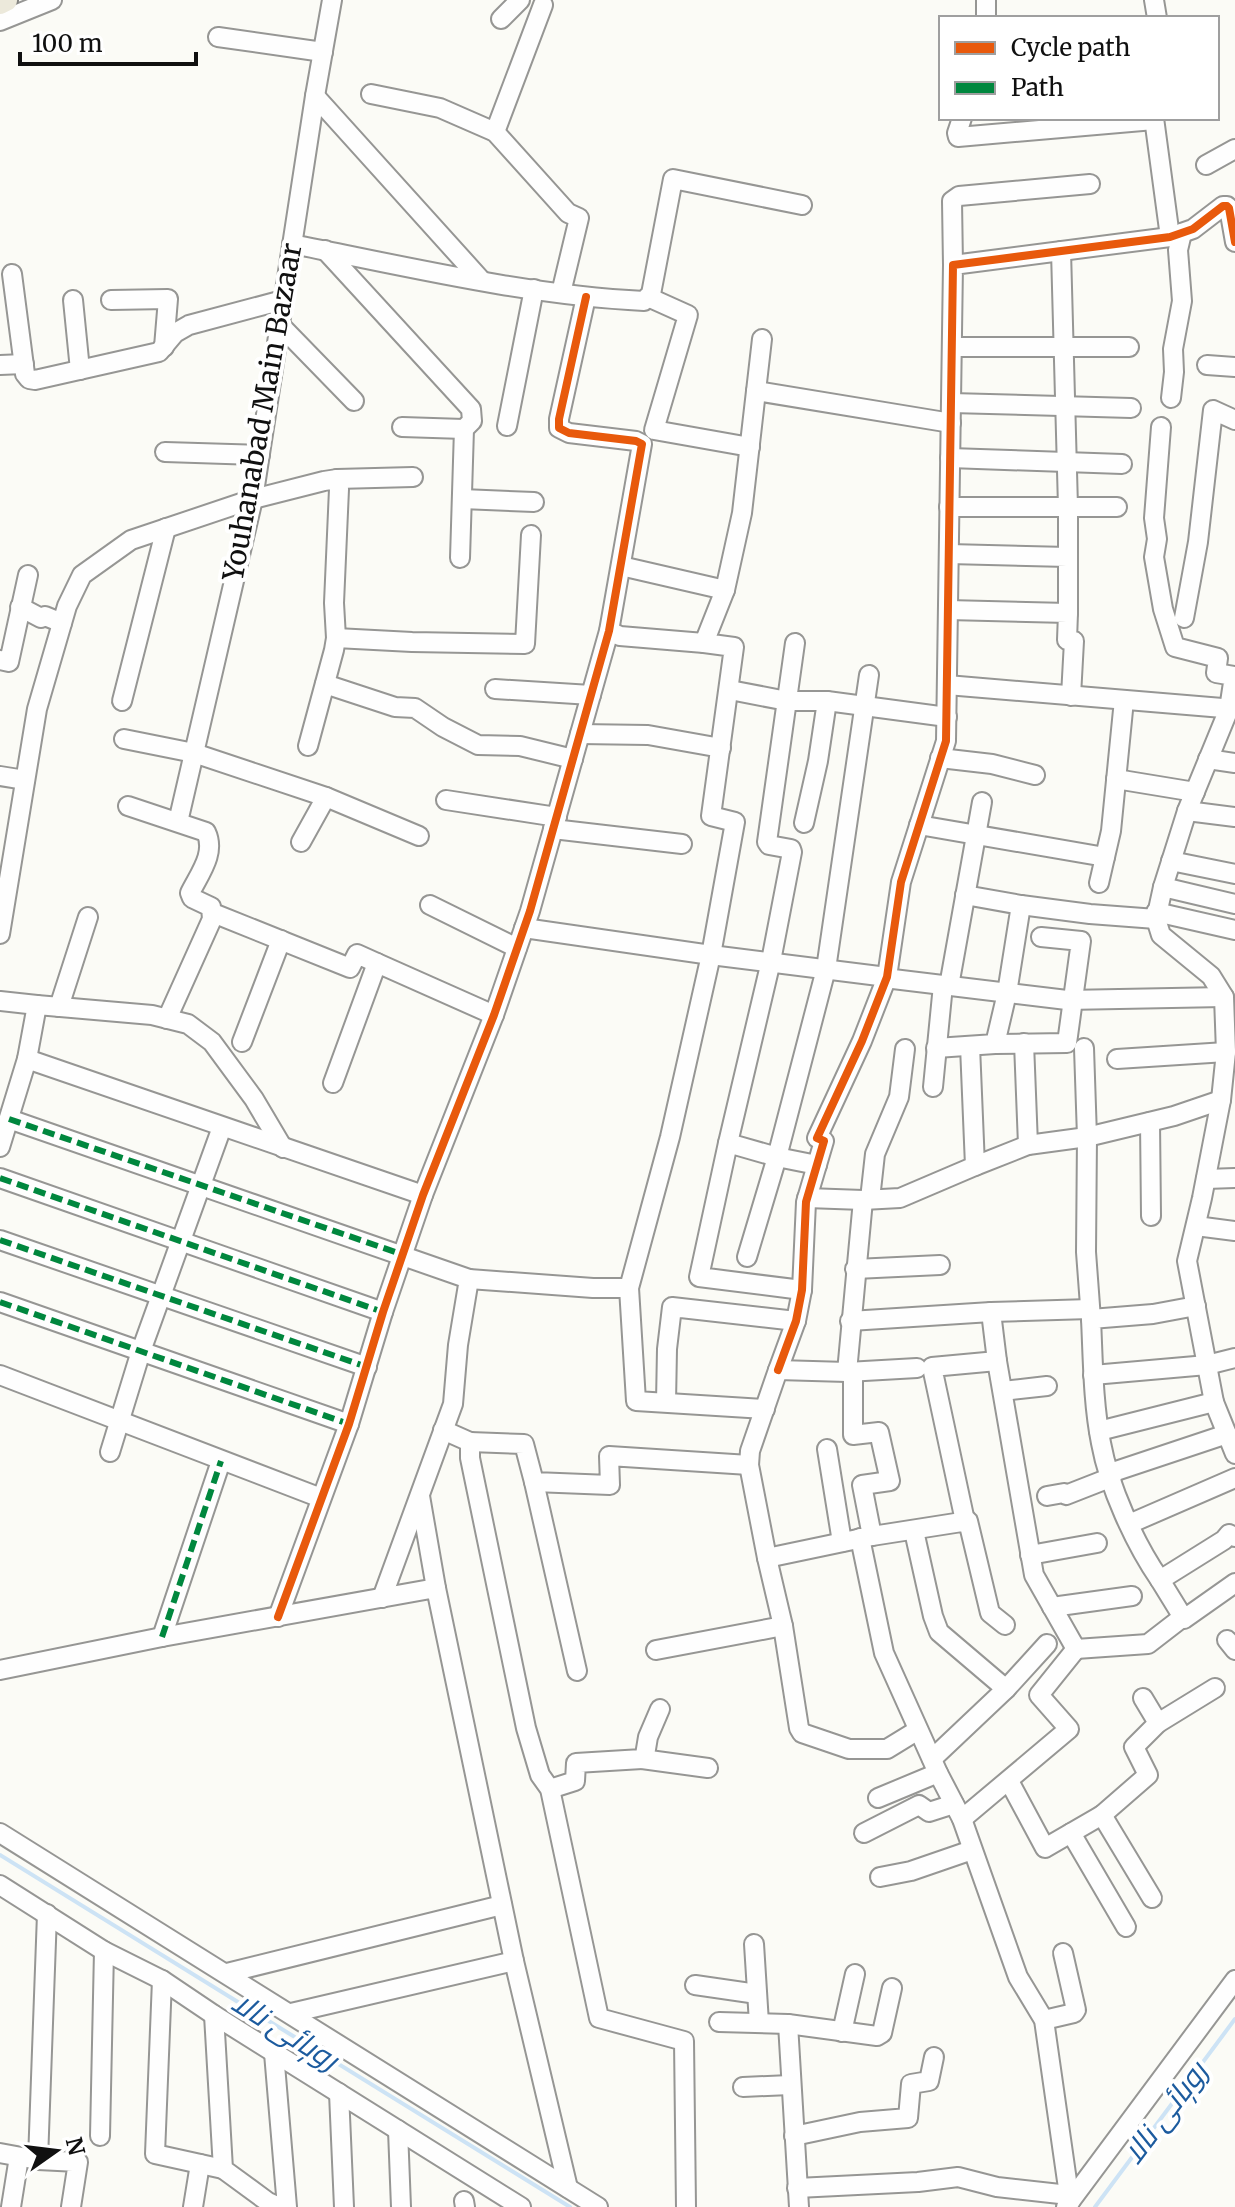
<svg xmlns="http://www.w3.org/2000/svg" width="1235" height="2207" font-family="Merriweather,Cairo,serif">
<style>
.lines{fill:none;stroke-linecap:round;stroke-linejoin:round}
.stream{stroke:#cde3f5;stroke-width:4}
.minor-casing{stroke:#969694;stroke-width:22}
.major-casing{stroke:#838381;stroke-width:26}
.minor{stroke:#fefefe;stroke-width:18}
.major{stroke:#ece9db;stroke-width:22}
.quiet{stroke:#00873e;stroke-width:6;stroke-dasharray:12 6;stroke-linecap:butt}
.cycleway-casing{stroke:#fff;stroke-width:13}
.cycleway{stroke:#e8590c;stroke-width:8}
.labels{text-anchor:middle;stroke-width:8;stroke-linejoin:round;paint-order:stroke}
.street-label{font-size:28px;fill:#101010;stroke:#fff}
.water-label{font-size:30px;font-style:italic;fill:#1c5b9e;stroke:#fff}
</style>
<rect width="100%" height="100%" fill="#fbfbf6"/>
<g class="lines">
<g class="stream">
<polyline points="0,1855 570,2207"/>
<polyline points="1095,2207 1235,2019"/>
</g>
<g class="minor-casing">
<g id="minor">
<polyline points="1154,0 1157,18"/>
<polyline points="986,18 986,0"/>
<polyline points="501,19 520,0"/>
<polyline points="0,21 52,0"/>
<polyline points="218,37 323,52"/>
<polyline points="371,94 440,108 495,132 568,213 579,218 561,293"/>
<polyline points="315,96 482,281"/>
<polyline points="962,118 957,133 958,137 1154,120"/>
<polyline points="1154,118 1170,237"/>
<polyline points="495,132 543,5"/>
<polyline points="1206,165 1235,149"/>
<path d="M292 244C409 267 525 295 644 301L651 294 673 179 802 205"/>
<polyline points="325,250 471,409 472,421 464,429 460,558"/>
<polyline points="1061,251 1068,507 1117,507"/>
<polyline points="953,265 952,201 959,196 1090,184"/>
<polyline points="12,274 25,374 29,379 35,380 159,352 175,333 189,325 283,300"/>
<polyline points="648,297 688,315 654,430 750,447"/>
<polyline points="73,300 80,370"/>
<polyline points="111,300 168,299 164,347"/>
<polyline points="280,325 354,401"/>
<polyline points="762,339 742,513 725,590 704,643 734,647 711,816 735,822 711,955 670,1137 629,1288 636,1401 765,1409"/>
<polyline points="952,347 1129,347"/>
<polyline points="0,365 24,364"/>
<polyline points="1207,365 1235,367"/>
<polyline points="756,391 951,423"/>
<polyline points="1171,398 1174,372 1173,349 1182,301 1178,250 1182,233"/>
<polyline points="951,403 1131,408"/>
<polyline points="507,426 534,289"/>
<polyline points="402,427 464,429"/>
<polyline points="1161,427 1154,518 1157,539 1154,557 1163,609 1175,647 1218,658 1216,673 1234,676 1229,709 1187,811 1163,887 1156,919 1161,935 1211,976 1224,997 1226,1052 1221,1100 1202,1198 1187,1261 1214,1402 1235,1454"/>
<polyline points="165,452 260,455"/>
<polyline points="950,458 1122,464"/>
<polyline points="337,479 413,477"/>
<polyline points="462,499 534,502"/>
<polyline points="949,507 1068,507 1068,557"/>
<polyline points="949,554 1068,557 1068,613"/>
<polyline points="621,566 725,590"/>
<polyline points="20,607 41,618 45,616 62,623"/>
<polyline points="948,610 1068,613 1067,640 1074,641 1071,696"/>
<polyline points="1184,618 1198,542 1213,410 1235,420"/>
<polyline points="609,631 620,636 704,643"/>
<polyline points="336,638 412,642 525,644 531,535"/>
<polyline points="795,643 767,842 769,845 791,849 792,852 771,961 728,1143 777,1157 817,1165"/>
<polyline points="0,660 9,662 28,575"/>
<polyline points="325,684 395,707 415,708 443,727 478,745 520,746 573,759"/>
<polyline points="947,685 1235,709"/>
<polyline points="495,689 591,695"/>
<polyline points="730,690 787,701 827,701 818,761 804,823"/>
<polyline points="122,701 166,528"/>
<polyline points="827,701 947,717"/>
<polyline points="580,734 648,735 721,748"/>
<polyline points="124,739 194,753 326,797 301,842"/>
<polyline points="940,758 992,764 1035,775"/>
<polyline points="1208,759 1235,763"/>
<polyline points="0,776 25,780"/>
<polyline points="1116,779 1195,792"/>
<polyline points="326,797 419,836"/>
<polyline points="446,800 557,817"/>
<path d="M128 806 206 832C216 853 200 873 190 893L192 898 211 907 212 919 167 1019"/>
<polyline points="1187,811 1235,817"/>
<polyline points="178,822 253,499 315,96 332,0"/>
<polyline points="919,825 1105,857"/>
<polyline points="553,829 682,844"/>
<polyline points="1171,861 1235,874"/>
<polyline points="1099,883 1111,831 1124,700"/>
<polyline points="1163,887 1235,904"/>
<polyline points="430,905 517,948"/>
<polyline points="1021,905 1090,914 1156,919"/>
<polyline points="1156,912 1235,930"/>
<polyline points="213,913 350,968 357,954 377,963"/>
<polyline points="524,928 711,955 887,977 893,979 1067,1000 1224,997"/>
<polyline points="0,934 37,709 67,606 82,575 131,540 253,499 324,481 337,479 339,489 334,603 336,638 334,650 308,746"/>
<polyline points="949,986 982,802"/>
<polyline points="0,1001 37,1005 27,1059 0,1147"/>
<polyline points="37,1005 152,1015 188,1024 212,1042 254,1099 283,1148"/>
<polyline points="59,1007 88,917"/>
<polyline points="242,1042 281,940"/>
<polyline points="1024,1043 1028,1145"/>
<polyline points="995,1044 1067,1043 1081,941 1041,937"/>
<polyline points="936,1048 995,1044 1007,993 1021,905 965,895"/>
<polyline points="1084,1048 1087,1137 1086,1252 1091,1319"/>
<polyline points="27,1059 423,1195"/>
<polyline points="1117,1059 1226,1052"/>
<polyline points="333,1083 377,963 494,1015"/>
<polyline points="933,1087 943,985"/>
<polyline points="9,1119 469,1279 458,1345 453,1404 382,1598"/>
<polyline points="1150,1122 1151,1216"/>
<polyline points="728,1143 699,1277 802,1290"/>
<polyline points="975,1166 1028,1145 1087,1137 1174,1116 1221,1100"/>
<polyline points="0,1178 383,1312"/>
<polyline points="1206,1179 1235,1178"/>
<polyline points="807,1198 863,1200 900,1198 975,1166 970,1046"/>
<polyline points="870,1199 875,1154 899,1097 905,1049"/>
<polyline points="863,1200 847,1372 778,1370 750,1451 749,1465 767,1558 783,1626 799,1728 802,1733 849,1749 887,1749 918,1730"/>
<polyline points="1196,1226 1235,1231"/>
<polyline points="0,1240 367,1367"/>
<polyline points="747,1257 777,1157 826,969 869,675"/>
<polyline points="855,1269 940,1265"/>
<polyline points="469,1279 593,1288 629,1288"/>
<polyline points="0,1302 349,1424"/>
<path d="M1196 1306 1153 1314 1091 1319C1093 1360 1093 1403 1101 1443 1109 1487 1135 1544 1160 1580L1224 1540 1229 1534 1235 1537"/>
<polyline points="991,1312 997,1361 1034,1575 1076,1649 1148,1644 1183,1617"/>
<polyline points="850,1321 991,1312 1090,1309"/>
<polyline points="778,1370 796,1321 802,1290 806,1202 824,1141 817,1138 862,1041 887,977 901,882 946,741 953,265 1170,237 1193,229 1223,206 1227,206 1229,208 1235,242"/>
<polyline points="853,1371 853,1435 879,1432 890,1481 862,1485 872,1536"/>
<polyline points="847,1372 917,1368"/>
<polyline points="0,1375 321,1498"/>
<polyline points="1093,1375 1207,1365 1235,1358"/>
<polyline points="1003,1391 1047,1386"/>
<polyline points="666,1402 667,1349 672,1307 796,1321"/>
<polyline points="443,1430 470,1442 470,1458 526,1728 540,1775 550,1789 599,2018 684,2041 686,2207"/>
<polyline points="1099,1431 1214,1402"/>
<polyline points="470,1442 524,1444 534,1482 610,1485 609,1456 749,1465"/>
<polyline points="827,1449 842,1542"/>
<polyline points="110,1452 141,1351 222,1127"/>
<polyline points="1110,1473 1227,1434"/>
<polyline points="534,1482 577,1671"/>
<polyline points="420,1496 436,1588"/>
<polyline points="1047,1496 1064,1493 1066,1495 1112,1477"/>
<polyline points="965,1521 932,1367 997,1361"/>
<polyline points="1129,1524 1235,1478"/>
<polyline points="914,1531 933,1616 939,1632 1006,1689"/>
<polyline points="860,1538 884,1653 938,1773 962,1819 1018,1977 1044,2020 1070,2202"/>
<polyline points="1030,1555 1097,1543"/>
<polyline points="767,1558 872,1536 968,1521 990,1613 1005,1625"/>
<polyline points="1160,1580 1184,1619 1235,1583"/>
<polyline points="1052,1607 1132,1596"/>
<polyline points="278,1617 349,1424 383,1312 423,1195 494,1015 530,911 609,631 642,444 636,441 569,433 559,428 559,419 586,297"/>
<polyline points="162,1637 221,1461"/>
<polyline points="1227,1640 1235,1650"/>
<polyline points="656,1650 783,1626"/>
<polyline points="0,1670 162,1637 436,1588 514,1961 568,2188"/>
<polyline points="1158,1723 1215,1688"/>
<polyline points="642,1759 708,1768"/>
<polyline points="932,1759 1006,1689 1047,1644"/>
<polyline points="1009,1781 1045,1848 1102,1815 1148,1775 1134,1747 1158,1723 1143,1698"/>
<polyline points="550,1789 575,1781 576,1763 642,1759 645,1755 648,1737 660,1709"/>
<polyline points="878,1798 938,1773"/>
<polyline points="1102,1815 1152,1898"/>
<polyline points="962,1819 1069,1729 1039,1695 1076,1649"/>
<polyline points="0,1833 598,2207"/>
<polyline points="864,1833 919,1805 929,1812 954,1804"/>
<polyline points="1071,1833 1126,1927"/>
<polyline points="880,1877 911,1871 972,1850"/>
<polyline points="0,1885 104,1951 162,1980 214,2015 521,2207"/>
<polyline points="754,1944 759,2023"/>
<polyline points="227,1973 502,1905"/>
<polyline points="162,1980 155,2154 223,2169"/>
<polyline points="695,1985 757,1994"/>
<polyline points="291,2013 514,1961"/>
<polyline points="214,2015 223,2169 268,2202 279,2207"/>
<polyline points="1044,2020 1074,2013 1076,2010 1063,1953"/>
<polyline points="719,2022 788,2024 877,2036 882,2033 892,1988"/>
<polyline points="788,2024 799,2207"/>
<polyline points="842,2032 855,1974"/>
<polyline points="274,2053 287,2207"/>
<polyline points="743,2087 790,2085"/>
<polyline points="339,2093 344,2207"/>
<polyline points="398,2130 401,2207"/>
<polyline points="100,2136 104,1951"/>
<polyline points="794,2136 860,2122 908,2118 911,2084 929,2081 934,2057"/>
<polyline points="0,2153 38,2160 78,2162 71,2207"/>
<polyline points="38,2160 47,1914"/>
<polyline points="797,2188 918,2182 958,2177 997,2187 1069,2195"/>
<polyline points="464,2201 465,2207"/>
<polyline points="11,2207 19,2157"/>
<polyline points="193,2207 200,2164"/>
<polyline points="1066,2207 1235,1980"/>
</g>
</g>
<g class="major-casing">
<polyline id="major" points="0,3 6,0"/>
</g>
<use href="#minor" class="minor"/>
<use href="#major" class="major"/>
<g class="quiet">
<polyline points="9,1119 404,1255"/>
<polyline points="0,1178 383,1312"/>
<polyline points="0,1240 367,1367"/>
<polyline points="0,1302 349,1424"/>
<polyline points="162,1637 221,1461"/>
</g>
<g class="cycleway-casing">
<g id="cycleway">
<polyline points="778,1370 796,1321 802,1290 806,1202 824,1141 817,1138 862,1041 887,977 901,882 946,741 953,265 1170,237 1193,229 1223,206 1227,206 1229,208 1235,242"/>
<polyline points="278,1617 349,1424 383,1312 423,1195 494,1015 530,911 609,631 642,444 636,441 569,433 559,428 559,419 586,297"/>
</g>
</g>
<use href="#cycleway" class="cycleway"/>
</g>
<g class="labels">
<g class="street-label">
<text transform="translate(262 412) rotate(-80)" y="10">Youhanabad Main Bazaar</text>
</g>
<g class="water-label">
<text transform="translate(285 2031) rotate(32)" y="10">روہائی نالا</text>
<text transform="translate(1165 2113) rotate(-53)" y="10">روہائی نالا</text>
</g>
</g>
<rect x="939" y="16" width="280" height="104" fill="#ffffff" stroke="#9f9f9f" stroke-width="2"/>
<rect x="955" y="42" width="40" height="12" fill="#e8590c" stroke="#9f9f9f" stroke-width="2"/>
<text x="1011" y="56" font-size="24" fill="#101010">Cycle path</text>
<rect x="955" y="82" width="40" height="12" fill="#00873e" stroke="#9f9f9f" stroke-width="2"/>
<text x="1011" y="96" font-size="24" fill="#101010">Path</text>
<g transform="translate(56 2151) rotate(76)" stroke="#ffffff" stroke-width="6" paint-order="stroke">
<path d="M0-6L14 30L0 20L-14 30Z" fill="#101010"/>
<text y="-12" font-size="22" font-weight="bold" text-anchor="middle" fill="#101010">N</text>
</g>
<path d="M20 52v12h176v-12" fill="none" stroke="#101010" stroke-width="4"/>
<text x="32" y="52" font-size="24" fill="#101010" stroke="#ffffff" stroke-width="6" paint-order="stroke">100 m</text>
</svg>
